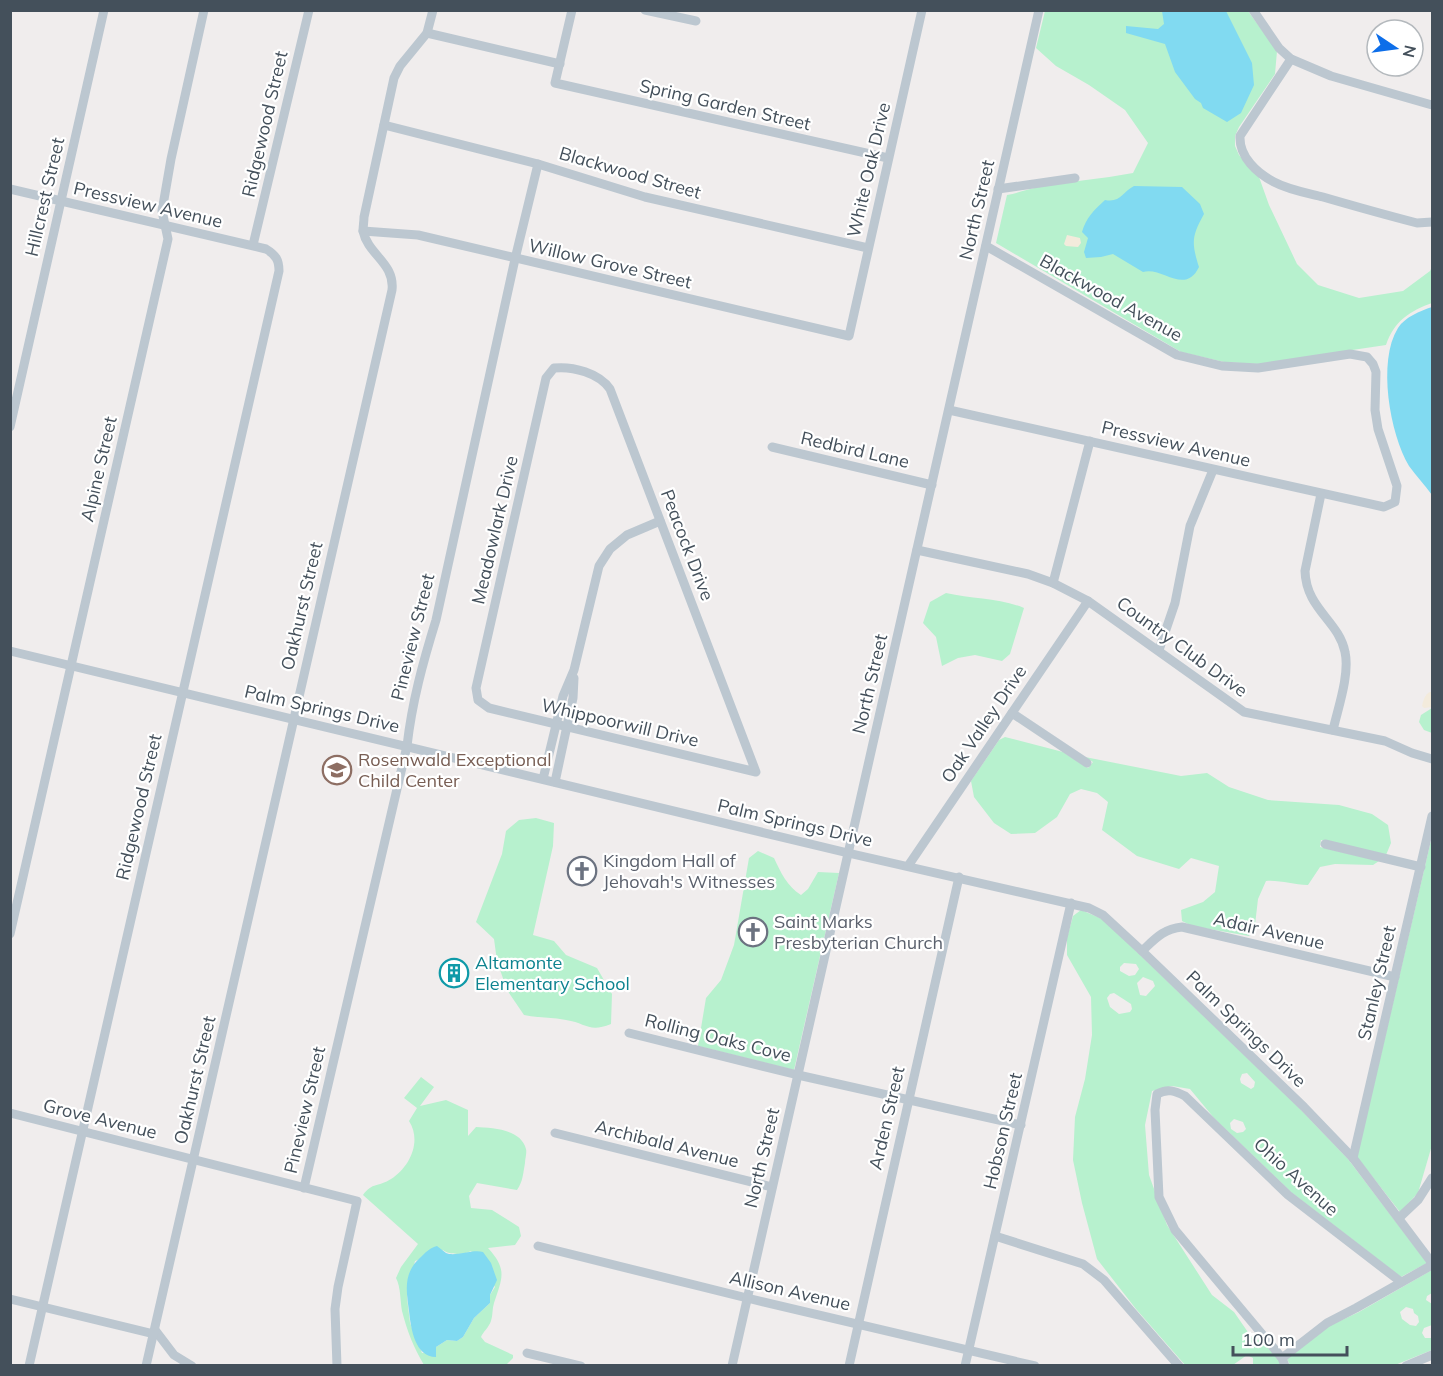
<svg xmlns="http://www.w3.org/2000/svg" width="1443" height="1376" font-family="Mulish,sans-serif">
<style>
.green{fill:#b7f1ce;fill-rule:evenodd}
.sand{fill:#f3ebdc}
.water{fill:#81daf1}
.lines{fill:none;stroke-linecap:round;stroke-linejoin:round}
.minor{stroke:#bcc7d0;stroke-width:9}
.labels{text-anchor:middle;stroke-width:4.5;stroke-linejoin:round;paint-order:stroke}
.street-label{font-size:18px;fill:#44505b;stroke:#fff}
.education-label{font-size:18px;fill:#785e54;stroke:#fff;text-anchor:start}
.worship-label{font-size:18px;fill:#5b616d;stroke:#fff;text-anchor:start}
.culture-label{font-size:18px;fill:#0d838f;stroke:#fff;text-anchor:start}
</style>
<rect width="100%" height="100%" fill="#f0eded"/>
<g class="green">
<path d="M1045 11H1248L1277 51 1275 74 1239 127 1235 136V146L1239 155 1259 177 1269 205 1297 264 1318 285 1359 298 1403 291 1430 271 1432 267V303C1410 311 1394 321 1386 345L1258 364 1224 362 1181 352 996 243 1007 195C1018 193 1028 189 1039 187 1071 181 1101 179 1133 173L1148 143 1125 110 1089 85 1056 66 1036 48Z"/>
<path d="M946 593C972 599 1000 598 1024 608L1010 654 1002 661 975 655 958 658 942 666 936 637 923 623 930 602Z"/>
<polygon points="1432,708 1432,733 1424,730 1419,722 1421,715"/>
<path d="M1005 737 1063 752 1088 768 1093 762 1085 757 1181 776 1207 773 1229 787 1268 800 1339 805 1372 814 1388 825 1391 843 1386 855 1321 840 1320 847 1379 861 1373 865 1335 864 1320 867 1308 885C1293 885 1281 880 1266 881L1258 899 1255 925 1249 936 1192 926 1182 921 1181 910 1203 902 1215 892 1219 866 1191 858 1179 869 1137 856 1102 830 1108 802 1097 793 1081 789 1070 794 1057 817 1035 833 1011 834 994 823 974 797 971 781 999 740Z"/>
<path d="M536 818 554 823 553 846 533 935 554 941 566 955 597 968 612 994 611 1024C589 1033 586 1023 566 1020 552 1017 538 1018 524 1015L507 990 497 961 494 939 476 922 502 854 506 831 519 820Z"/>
<polygon points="1432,836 1432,1145 1418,1193 1400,1212 1357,1157"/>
<path d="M758 851 774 858C781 873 787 886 801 895L808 889 818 872 839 873 794 1070 698 1046 706 998 721 980 734 945 749 858Z"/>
<path d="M1081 910 1100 918 1108 924 1301 1110 1348 1159 1427 1263 1401 1277 1291 1192 1214 1118 1190 1089 1172 1086 1152 1091 1145 1125 1149 1175 1167 1225 1212 1295 1234 1312 1252 1338 1263 1341 1279 1360 1281 1365H1253V1358L1247 1355 1233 1365H1185L1136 1309 1097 1259 1082 1203 1073 1160 1075 1117 1085 1079 1092 1035 1091 997 1067 955V938L1073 916ZM1124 963 1136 964 1139 969 1135 975 1129 976 1120 971V967ZM1143 977 1153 981 1155 986 1146 996 1140 995 1137 983ZM1114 993 1131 1004 1132 1009 1130 1012 1119 1014 1110 1007 1107 998 1110 994ZM1247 1073 1255 1082 1254 1087 1251 1089 1241 1083 1240 1079 1242 1074ZM1234 1119 1243 1122 1246 1129 1243 1132 1237 1133 1231 1129 1230 1123Z"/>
<path d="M421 1077 434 1087 420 1106 446 1100 468 1110V1136L476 1127C493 1128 521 1129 526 1149 527 1153 525 1159 525 1163 523 1174 523 1181 517 1190L477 1183 469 1196 471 1208 492 1210 519 1227 521 1236 515 1245 488 1248C508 1270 502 1278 494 1303 492 1309 493 1315 491 1321 489 1327 483 1332 481 1337L485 1342 513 1355V1358L506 1365H424C414 1348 407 1331 402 1311 400 1300 401 1288 396 1278L401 1267 418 1244 363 1195C372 1182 379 1187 391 1179 410 1167 422 1141 409 1121L417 1108 404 1098ZM443 1250C449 1255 464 1255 471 1251L495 1287 490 1295V1303L474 1318 463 1337 457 1341 447 1340 436 1347 435 1351 422 1353 410 1323 407 1298V1292L415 1261Z"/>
<path d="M1432 1270V1293L1427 1296 1426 1300 1432 1304V1325L1424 1328 1422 1333 1425 1338H1432V1350L1395 1365H1290L1287 1359 1329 1326 1359 1312ZM1406 1307 1413 1309 1414 1313 1418 1316 1419 1322 1416 1326 1410 1325 1402 1319 1400 1312Z"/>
</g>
<g class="sand">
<polygon points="1067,235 1080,238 1081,243 1078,247 1066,246 1064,244"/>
<path d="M1430 692H1432V707L1424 708 1422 706C1423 701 1425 694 1430 692Z"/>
</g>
<g class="water">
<polygon points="1162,11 1226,11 1252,63 1254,85 1241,113 1227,122 1203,108 1201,103 1195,99 1175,72 1165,44 1126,33 1126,26 1158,29 1164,24"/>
<path d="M1134 186 1182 187 1200 204 1204 214C1192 236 1191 242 1199 267 1185 296 1162 266 1143 272L1113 254 1101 257 1086 258 1084 252 1088 238 1082 232C1086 218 1094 210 1105 200 1121 203 1122 192 1134 186Z"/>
<path d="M1432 307V495C1425 485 1416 476 1409 466 1390 434 1377 361 1398 328 1405 317 1420 311 1432 307Z"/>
<path d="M437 1246C440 1248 443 1251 446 1253 455 1257 472 1249 483 1252L491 1263 497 1280 490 1295V1303L474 1318 463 1337 457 1341 447 1340 436 1347V1357C415 1357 411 1329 409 1311 406 1289 403 1272 422 1256 427 1251 430 1248 437 1246Z"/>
</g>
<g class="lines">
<g class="minor">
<polyline points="572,10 555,83 888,158"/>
<polyline points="645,10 696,21"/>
<polyline points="1253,10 1279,48 1291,59 1331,76 1432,105"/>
<polyline points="427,33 560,64"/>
<path d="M1291 59 1240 136C1239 157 1257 173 1274 182 1289 190 1307 193 1323 197 1354 206 1386 215 1417 223L1432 222"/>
<polyline points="384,125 538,164 645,197 868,248"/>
<path d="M10 189 266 249C276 255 279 260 279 271L29 1366"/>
<polyline points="998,189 1075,178"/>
<polyline points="363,231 418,235 849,336 922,10"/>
<polyline points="253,245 309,10"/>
<path d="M554 368C573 366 599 373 610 389L756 772 489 708 478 700 476 688 546 378Z"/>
<polyline points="949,410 1384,507 1395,502 1397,486 1378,429 1375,410 1376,372 1373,364 1367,357 1350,354 1258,368 1222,366 1177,355 986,246"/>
<polyline points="10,427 104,10"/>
<polyline points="772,447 932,485"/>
<path d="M1321 494 1305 571C1306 609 1339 621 1345 652 1350 674 1338 708 1333 730"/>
<polyline points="917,550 1028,574 1053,583 1088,601 1244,712 1385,741 1412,753 1432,759"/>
<polyline points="1053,583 1090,441"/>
<polyline points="1159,650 1175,603 1190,526 1213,470"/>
<polyline points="10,651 848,853 1089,908 1103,915 1142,951 1304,1107 1353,1158 1432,1263"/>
<polyline points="1012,713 1087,763"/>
<polyline points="543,779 563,696 574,670 599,566 610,549 627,535 660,521"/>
<polyline points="555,782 573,698 574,678"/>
<polyline points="1325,844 1421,867"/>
<polyline points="908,866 1088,601"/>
<polyline points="10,934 168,239 162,211 171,159 204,10"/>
<path d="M1142 951C1155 939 1163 929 1182 927L1395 977"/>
<polyline points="629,1033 798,1075 1021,1125"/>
<polyline points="10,1113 357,1201 338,1287 335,1309 337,1366"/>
<polyline points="555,1133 772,1187"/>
<polyline points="1353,1158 1432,816"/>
<path d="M304 1188 407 746C412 702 423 662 436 620L515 259 538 164"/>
<polyline points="1399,1218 1418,1200 1432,1178"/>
<polyline points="995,1236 1083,1264 1104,1280 1179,1366"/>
<polyline points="538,1246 747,1298 1035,1366"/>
<polyline points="10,1299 154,1334"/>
<polyline points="155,1330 174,1355 192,1366"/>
<polyline points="527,1353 581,1366"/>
<polyline points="1282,1358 1327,1323 1356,1308 1432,1265"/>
<path d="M146 1366 392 290C395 263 368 255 363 231 363 227 364 221 364 217L394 78 400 66 427 33 433 10"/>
<polyline points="732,1366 1039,10"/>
<polyline points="849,1366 959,877"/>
<polyline points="965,1366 1071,903"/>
<path d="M1285 1366 1282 1358 1175 1230 1159 1197 1155 1110 1157 1094C1168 1088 1175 1091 1185 1096L1288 1195 1401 1282"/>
<polyline points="1406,1366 1432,1355"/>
</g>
</g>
<defs>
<g id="school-ring" transform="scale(1.5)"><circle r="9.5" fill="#fff" stroke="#8d6e63" stroke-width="1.5"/><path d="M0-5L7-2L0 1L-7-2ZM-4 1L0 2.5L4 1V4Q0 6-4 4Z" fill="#8d6e63"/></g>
<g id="church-ring" transform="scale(1.5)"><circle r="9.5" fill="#fff" stroke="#6b7280" stroke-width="1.5"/><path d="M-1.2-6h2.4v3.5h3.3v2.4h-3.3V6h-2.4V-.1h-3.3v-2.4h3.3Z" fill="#6b7280"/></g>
<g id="building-ring" transform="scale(1.5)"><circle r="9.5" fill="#fff" stroke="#0f9aa8" stroke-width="1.5"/><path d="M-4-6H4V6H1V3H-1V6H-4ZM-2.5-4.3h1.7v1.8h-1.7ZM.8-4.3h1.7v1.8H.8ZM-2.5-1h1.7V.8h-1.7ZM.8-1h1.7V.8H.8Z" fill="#0f9aa8"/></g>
</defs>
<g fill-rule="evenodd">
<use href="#school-ring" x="337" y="770"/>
<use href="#church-ring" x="582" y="871"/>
<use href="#church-ring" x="753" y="932"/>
<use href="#building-ring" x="454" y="973"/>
</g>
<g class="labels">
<g class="street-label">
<text transform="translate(725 105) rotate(13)" y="6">Spring Garden Street</text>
<text transform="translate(265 124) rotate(-77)" y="6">Ridgewood Street</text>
<text transform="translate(869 170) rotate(-77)" y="6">White Oak Drive</text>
<text transform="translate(630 173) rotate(16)" y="6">Blackwood Street</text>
<text transform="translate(45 197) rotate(-77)" y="6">Hillcrest Street</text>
<text transform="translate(148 205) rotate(13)" y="6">Pressview Avenue</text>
<text transform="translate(977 210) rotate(-77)" y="6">North Street</text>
<text transform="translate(610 264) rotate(13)" y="6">Willow Grove Street</text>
<text transform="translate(1111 298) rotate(29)" y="6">Blackwood Avenue</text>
<text transform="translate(1176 444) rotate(13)" y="6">Pressview Avenue</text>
<text transform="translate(855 450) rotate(13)" y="6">Redbird Lane</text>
<text transform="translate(99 469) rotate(-77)" y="6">Alpine Street</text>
<text transform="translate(495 530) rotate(-77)" y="6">Meadowlark Drive</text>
<text transform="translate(687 545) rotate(69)" y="6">Peacock Drive</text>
<text transform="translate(302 606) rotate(-77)" y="6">Oakhurst Street</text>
<text transform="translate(413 637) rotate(-76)" y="6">Pineview Street</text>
<text transform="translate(1182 647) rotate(36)" y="6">Country Club Drive</text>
<text transform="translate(870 684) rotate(-77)" y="6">North Street</text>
<text transform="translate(322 709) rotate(13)" y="6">Palm Springs Drive</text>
<text transform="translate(620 723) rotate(13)" y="6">Whippoorwill Drive</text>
<text transform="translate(984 724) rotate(-56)" y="6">Oak Valley Drive</text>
<text transform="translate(139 807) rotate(-77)" y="6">Ridgewood Street</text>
<text transform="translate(795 823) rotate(13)" y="6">Palm Springs Drive</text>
<text transform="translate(1269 931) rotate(13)" y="6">Adair Avenue</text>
<text transform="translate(1377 983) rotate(-77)" y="6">Stanley Street</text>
<text transform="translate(1246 1029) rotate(44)" y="6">Palm Springs Drive</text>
<text transform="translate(718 1038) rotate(14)" y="6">Rolling Oaks Cove</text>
<text transform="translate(195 1080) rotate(-77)" y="6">Oakhurst Street</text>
<text transform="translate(305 1110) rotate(-77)" y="6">Pineview Street</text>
<text transform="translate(887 1118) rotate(-77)" y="6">Arden Street</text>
<text transform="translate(100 1119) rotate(14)" y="6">Grove Avenue</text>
<text transform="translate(1003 1131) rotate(-77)" y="6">Hobson Street</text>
<text transform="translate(667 1144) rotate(14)" y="6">Archibald Avenue</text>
<text transform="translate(762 1158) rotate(-77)" y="6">North Street</text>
<text transform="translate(1296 1177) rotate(42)" y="6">Ohio Avenue</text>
<text transform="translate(790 1291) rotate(13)" y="6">Allison Avenue</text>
</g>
<g class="education-label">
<text x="358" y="766">Rosenwald Exceptional<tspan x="358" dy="21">Child Center</tspan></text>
</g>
<g class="worship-label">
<text x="603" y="867">Kingdom Hall of<tspan x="603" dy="21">Jehovah's Witnesses</tspan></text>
<text x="774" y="928">Saint Marks<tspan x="774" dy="21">Presbyterian Church</tspan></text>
</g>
<g class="culture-label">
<text x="475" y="969">Altamonte<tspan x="475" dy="21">Elementary School</tspan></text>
</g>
</g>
<rect width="1443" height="1376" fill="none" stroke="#44505b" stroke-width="24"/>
<g transform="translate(1395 48) rotate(103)"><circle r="28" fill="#ffffff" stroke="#b4b9bd" stroke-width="1.5"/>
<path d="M0-4.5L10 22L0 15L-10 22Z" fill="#0d6ee9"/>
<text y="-9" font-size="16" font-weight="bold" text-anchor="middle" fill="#44505b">N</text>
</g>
<path d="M1233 1346v9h114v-9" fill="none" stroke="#44505b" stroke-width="3"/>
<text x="1242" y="1346" font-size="18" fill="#44505b" stroke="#ffffff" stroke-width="4.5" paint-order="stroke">100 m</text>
</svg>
